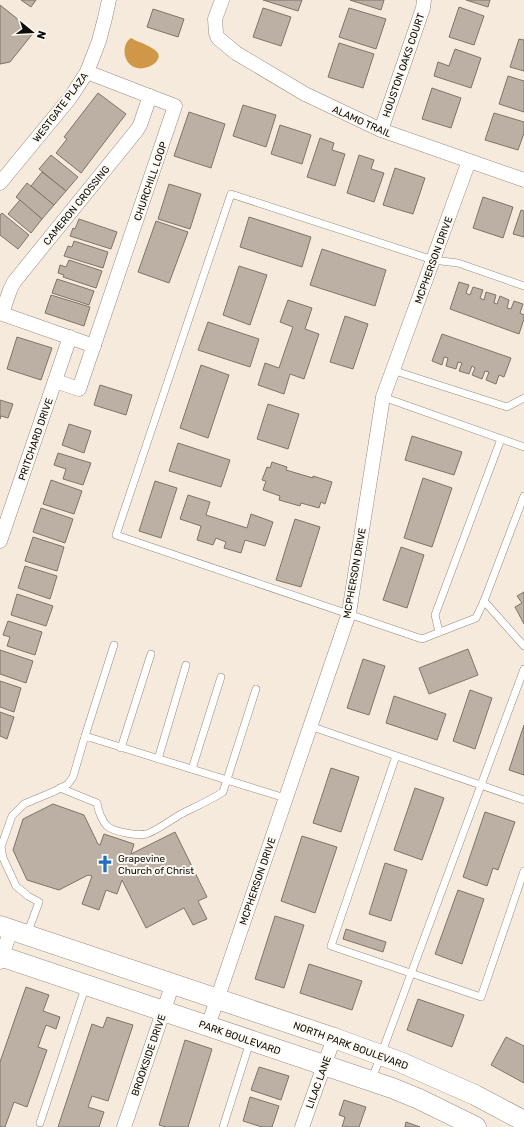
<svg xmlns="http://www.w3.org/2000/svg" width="524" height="1127" font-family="Rubik,sans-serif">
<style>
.water{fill:#cf9747}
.building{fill:#bbb0a3;stroke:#7e7467}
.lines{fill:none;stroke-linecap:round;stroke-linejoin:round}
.lane-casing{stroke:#968c7f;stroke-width:8}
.street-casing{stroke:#968c7f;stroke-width:15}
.secondary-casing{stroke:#968c7f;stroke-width:21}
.lane{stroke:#fff;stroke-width:7}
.street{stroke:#fff;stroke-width:14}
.secondary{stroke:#fff;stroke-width:20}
.labels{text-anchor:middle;stroke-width:4;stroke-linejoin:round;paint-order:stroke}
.street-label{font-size:10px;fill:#100c07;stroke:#fdf9f3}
.poi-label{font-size:10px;fill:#100c07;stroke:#fdf9f3;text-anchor:start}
</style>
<rect width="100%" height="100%" fill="#f6eadc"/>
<path class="water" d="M131 38C135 40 138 42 142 43 150 47 165 52 156 62 154 64 151 66 148 67 125 75 118 46 131 38Z"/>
<g class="building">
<polygon points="21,0 36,0 31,7"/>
<polygon points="263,0 302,0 298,11"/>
<polygon points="350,0 384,0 381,10"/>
<polygon points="466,0 490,0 488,7"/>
<polygon points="0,5 34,32 10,62 0,64"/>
<polygon points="459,7 484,16 474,45 449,37"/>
<polygon points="263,8 291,17 281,46 253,37"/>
<polygon points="349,8 386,19 376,49 339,37"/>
<polygon points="153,9 184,19 178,37 147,27"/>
<polygon points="519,39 524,40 524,71 510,67"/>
<polygon points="339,43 374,54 363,88 328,77"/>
<polygon points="455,49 481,58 471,88 434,76 438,62 449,66"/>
<polygon points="508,76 524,81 524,112 499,104"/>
<polygon points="432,88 461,98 451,128 422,119"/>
<polygon points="98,93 126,114 81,173 56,153 67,139 64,137"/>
<polygon points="243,105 276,115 266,147 233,136"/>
<polygon points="189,112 225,124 211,168 174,156"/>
<polygon points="494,113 524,122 524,133 518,150 485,140"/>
<polygon points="280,125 311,135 302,164 271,154"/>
<polygon points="320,138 334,143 332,150 345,154 335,186 307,177"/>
<polygon points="51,155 78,177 66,191 39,169"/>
<polygon points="359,155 374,160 371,169 384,173 374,202 347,193"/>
<polygon points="395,168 425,178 413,214 383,205"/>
<polygon points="42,172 66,191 54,205 31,186"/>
<polygon points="27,183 54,205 42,219 16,197"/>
<polygon points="169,184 201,194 190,229 158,219"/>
<polygon points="483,197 513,207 503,238 473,228"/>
<polygon points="20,200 42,219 31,233 8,214"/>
<polygon points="521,210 524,211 524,237 513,234"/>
<polygon points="2,213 29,235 18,249 0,235 0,215"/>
<polygon points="249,217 311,237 302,267 240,247"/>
<polygon points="79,219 117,232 111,249 70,236 73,228 75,229"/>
<polygon points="156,221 188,232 169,283 138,272"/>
<polygon points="74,241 108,252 103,268 64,256 68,246 72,247"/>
<polygon points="322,249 386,270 375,306 310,285"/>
<polygon points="69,260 102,271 96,288 63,277 64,275 58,273 60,265 66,267"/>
<polygon points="239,266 267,275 250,325 223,315"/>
<polygon points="57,279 94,291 89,305 52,293"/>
<polygon points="459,282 469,285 466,293 470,295 473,287 483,290 480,298 484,300 486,292 496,295 494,303 497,304 500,296 509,300 507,308 511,309 514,301 523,304 520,313 524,315 524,319 519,334 450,309"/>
<polygon points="51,295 90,307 84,326 45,313"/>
<polygon points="288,300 312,308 305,329 319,334 304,379 290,374 284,394 258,385 265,363 279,368 293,327 280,322"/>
<polygon points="345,316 368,324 353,369 330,362"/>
<polygon points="208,322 259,339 250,367 198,350"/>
<polygon points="442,334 511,358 504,377 499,375 496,384 486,380 489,372 485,371 482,379 472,375 475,368 472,366 469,374 459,371 462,363 458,362 456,369 446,366 448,358 444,357 442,365 432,361"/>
<polygon points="17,337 52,348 41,380 7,369"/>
<polygon points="201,365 229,375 208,438 180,428"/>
<polygon points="100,385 132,395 126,415 94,405"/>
<polygon points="0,400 13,404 8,418 1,416 0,419"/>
<polygon points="268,404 299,414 288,449 257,439"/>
<polygon points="69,424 91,431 84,453 62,445"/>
<polygon points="412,436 462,452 454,475 405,460"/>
<polygon points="178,443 230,460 221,487 169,471"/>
<polygon points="58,453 91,463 83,485 63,479 66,469 54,465"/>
<polygon points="272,462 287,467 286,470 313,478 313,476 332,482 325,504 321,502 319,508 301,503 300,506 279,500 280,496 263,490 266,481 262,480 267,467 270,468"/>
<polygon points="423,478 452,488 432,547 404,538"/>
<polygon points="51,480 82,491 74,514 43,504"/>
<polygon points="155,481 177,488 161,538 139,531"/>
<polygon points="188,495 210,502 206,515 247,528 251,514 273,522 265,546 245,540 241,553 224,548 226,542 216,538 213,545 197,540 201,526 180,519"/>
<polygon points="41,508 73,519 65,543 33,532"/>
<polygon points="295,519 320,527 301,587 276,580"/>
<polygon points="33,537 64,547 57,571 25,561"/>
<polygon points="401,547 424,555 407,608 383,600"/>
<polygon points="25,566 57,576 50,599 18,588"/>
<polygon points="524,592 524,624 515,607 522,603 517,596"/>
<polygon points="17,594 53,606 46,626 11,615"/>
<polygon points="8,621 42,632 35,655 7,646 10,637 3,635"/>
<polygon points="468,649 478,675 429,694 419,668"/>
<polygon points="0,650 33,661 26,683 0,674"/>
<polygon points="363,659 385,666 369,715 347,708"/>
<polygon points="0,681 21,688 14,712 0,707"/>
<polygon points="470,690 492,698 475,749 453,741"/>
<polygon points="394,696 446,714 437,740 386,723"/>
<polygon points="0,712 14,717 7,739 0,736"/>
<polygon points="524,725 524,775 509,770"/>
<polygon points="331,768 359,777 341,832 313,823"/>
<polygon points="415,788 444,798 422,860 394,850"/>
<polygon points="53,804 84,815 98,844 100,845 104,834 134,844 131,854 175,832 207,897 198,901 207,919 193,925 184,908 146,928 122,880 117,894 106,890 99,910 82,904 92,876 88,875 59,890 27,880 13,850 23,819"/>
<polygon points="485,812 515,822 498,870 493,868 487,886 463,877"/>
<polygon points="302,836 337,847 315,913 281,901"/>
<polygon points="385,863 407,870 391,921 369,914"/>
<polygon points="458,890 484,899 462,964 435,954"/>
<polygon points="275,916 304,925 284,988 255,979"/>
<polygon points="346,929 386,942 383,952 343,939"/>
<polygon points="309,964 362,981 352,1010 300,993"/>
<polygon points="26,987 49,995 43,1011 60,1017 56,1029 46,1025 38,1047 47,1050 27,1107 14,1102 5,1127 0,1127 0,1062"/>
<polygon points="418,999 464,1015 452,1047 407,1030"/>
<polygon points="107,1017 133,1025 108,1101 92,1096 88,1107 104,1112 99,1127 58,1127 92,1024 103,1028"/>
<polygon points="506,1037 524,1046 524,1083 491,1065"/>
<polygon points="185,1040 212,1049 188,1127 166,1127 159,1125"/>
<polygon points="259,1067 289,1076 281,1100 251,1090"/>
<polygon points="250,1097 279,1106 272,1127 262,1127 243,1121"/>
<polygon points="344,1100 366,1107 359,1127 342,1127 345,1117 339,1115"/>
<polygon points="406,1122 420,1127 405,1127"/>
</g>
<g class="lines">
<g class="lane-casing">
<g id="lane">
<polyline points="524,286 458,263 433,260 231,194 116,535 422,639 476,618 484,601 524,496"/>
<polyline points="392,370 507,407 524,398"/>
<polyline points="383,397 524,447"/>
<polyline points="484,601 524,646"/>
<polyline points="439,632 435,615 501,439"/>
<polyline points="310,726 524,800"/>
<polyline points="85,736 114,645"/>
<polyline points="121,748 151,654"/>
<polyline points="396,756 331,946 481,997 524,871"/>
<polyline points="158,759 186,665"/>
<polyline points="192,769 221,677"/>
<path d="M60 788 97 803C98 810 102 821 107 826 114 832 138 836 146 834 153 833 174 818 181 814 195 807 209 801 223 792L256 689"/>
<polyline points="27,934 39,902 28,896 16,886 3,858 1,847 12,816 24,804 55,791 68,784 73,777 85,736 285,798"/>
<polyline points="372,1079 524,669"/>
<polyline points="40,1123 86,985"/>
<polyline points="223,1127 250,1042"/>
</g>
</g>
<g class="street-casing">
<g id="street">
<polyline points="222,0 215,19 216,33 218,38 236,53 305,94 381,130 524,180"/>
<polyline points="381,130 423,8 424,0"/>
<polyline points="0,183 70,98 87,72 99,41 105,18 109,0"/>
<polyline points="0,313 94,346"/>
<polyline points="2,313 10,290 14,282 137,130 140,125 150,96"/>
<polyline points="55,381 79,389 175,106 87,72"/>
<polyline points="0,541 70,337"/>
<polyline points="0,962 11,929"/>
<polyline points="208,1026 349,613 383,397 469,161"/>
<polyline points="124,1127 173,983"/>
<polyline points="302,1127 334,1038"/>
</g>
</g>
<g class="secondary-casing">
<g id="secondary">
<polyline points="0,926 334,1038 400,1062 475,1095 524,1121"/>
<polyline points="0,956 392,1088 419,1099 476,1127"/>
</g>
</g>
<use href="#lane" class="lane"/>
<use href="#street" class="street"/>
<use href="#secondary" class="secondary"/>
</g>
<defs>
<g id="church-bare" transform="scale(1.38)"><path d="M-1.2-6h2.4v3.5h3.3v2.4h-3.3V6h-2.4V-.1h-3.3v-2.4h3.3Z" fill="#236fbf" stroke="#fdf9f3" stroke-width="2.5" paint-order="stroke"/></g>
</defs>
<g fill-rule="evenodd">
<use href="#church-bare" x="105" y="864"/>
</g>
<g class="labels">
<g class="street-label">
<text transform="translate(403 65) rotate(-71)" y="4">HOUSTON OAKS COURT</text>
<text transform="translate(60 107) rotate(-53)" y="4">WESTGATE PLAZA</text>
<text transform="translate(362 121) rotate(24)" y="4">ALAMO TRAIL</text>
<text transform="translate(150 181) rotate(-71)" y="4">CHURCHILL LOOP</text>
<text transform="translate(76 205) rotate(-51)" y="4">CAMERON CROSSING</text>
<text transform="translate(433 260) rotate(-70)" y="4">MCPHERSON DRIVE</text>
<text transform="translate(35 439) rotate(-71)" y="4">PRITCHARD DRIVE</text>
<text transform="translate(354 573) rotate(-80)" y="4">MCPHERSON DRIVE</text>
<text transform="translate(257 881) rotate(-71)" y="4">MCPHERSON DRIVE</text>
<text transform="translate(240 1037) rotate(19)" y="4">PARK BOULEVARD</text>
<text transform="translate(351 1045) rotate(20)" y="4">NORTH PARK BOULEVARD</text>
<text transform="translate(148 1055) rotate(-71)" y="4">BROOKSIDE DRIVE</text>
<text transform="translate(318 1082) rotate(-70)" y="4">LILAC LANE</text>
</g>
<g class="poi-label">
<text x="118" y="862">Grapevine<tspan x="118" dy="12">Church of Christ</tspan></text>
</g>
</g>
<g transform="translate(32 32) rotate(108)" stroke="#fdf9f3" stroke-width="3" paint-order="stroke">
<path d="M0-3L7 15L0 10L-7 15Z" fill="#100c07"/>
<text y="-6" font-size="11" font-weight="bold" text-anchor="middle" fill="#100c07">N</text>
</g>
</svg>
